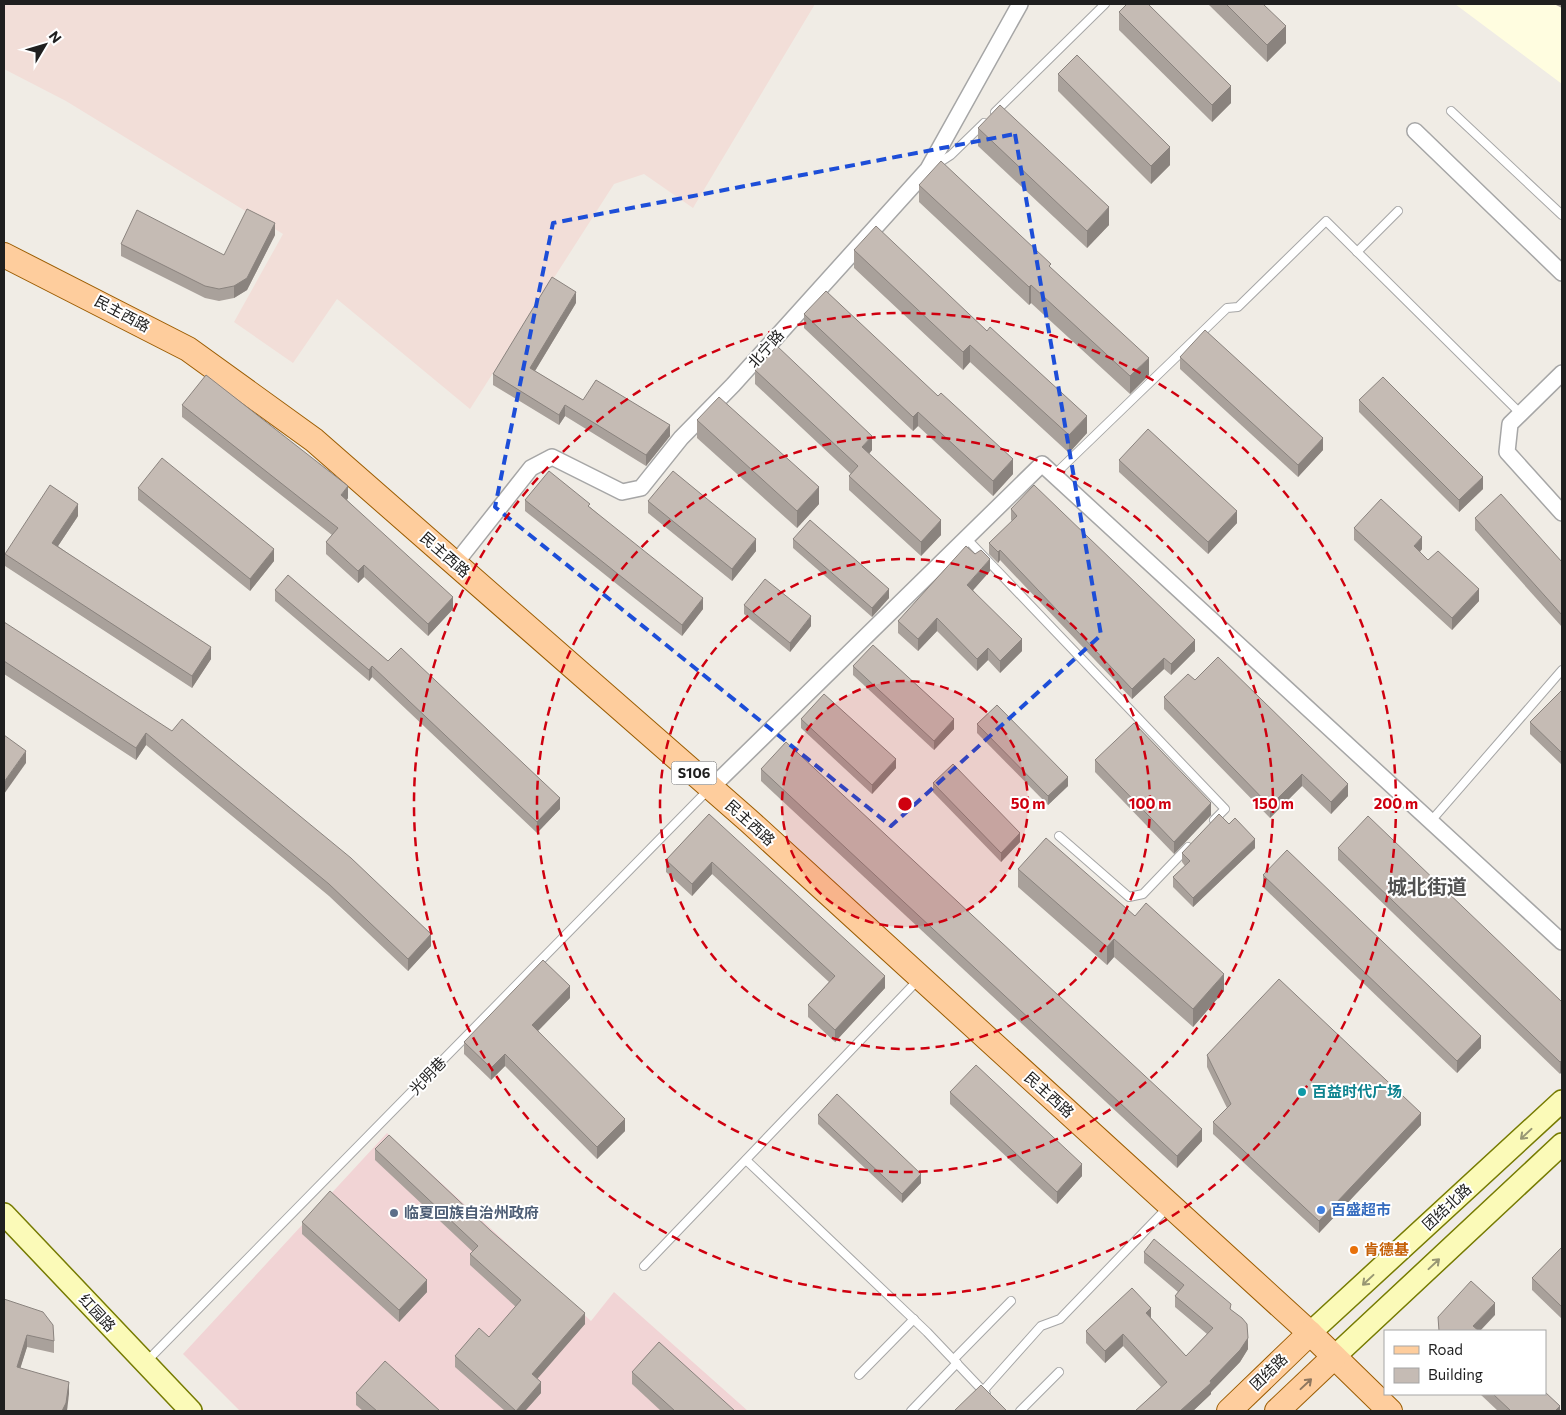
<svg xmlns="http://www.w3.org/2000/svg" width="1566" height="1415" font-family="Commissioner,'Noto Sans SC',sans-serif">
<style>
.commercial{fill:#f1d4d5}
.education{fill:#fffde0}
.military{fill:#f2ded8}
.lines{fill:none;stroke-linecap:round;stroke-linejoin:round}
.service-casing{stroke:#a6a6a6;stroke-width:10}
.minor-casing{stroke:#a6a6a6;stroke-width:18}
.secondary-casing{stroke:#767b02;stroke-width:24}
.primary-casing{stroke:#9b5c00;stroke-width:26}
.service{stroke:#fff;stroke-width:8}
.minor{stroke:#fff;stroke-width:15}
.secondary{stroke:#fbfab8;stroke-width:21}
.primary{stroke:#fecd9d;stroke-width:24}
.wall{fill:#a9a19b}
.shaded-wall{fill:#8a837e}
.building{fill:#c5bbb4;stroke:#8a837e}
.oneway{stroke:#989773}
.oneway2{stroke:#8e765e}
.marked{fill:none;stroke:#1d4ed8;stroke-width:4;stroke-dasharray:10 6;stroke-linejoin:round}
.ring{fill:none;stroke:#cf000f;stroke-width:2.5;stroke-dasharray:9 6}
.culture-dot{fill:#0f9aa8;stroke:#fff;stroke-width:2}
.shop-dot{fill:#3f7fe0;stroke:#fff;stroke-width:2}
.service-dot{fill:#5c6f8a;stroke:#fff;stroke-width:2}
.food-dot{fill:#e8710a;stroke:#fff;stroke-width:2}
.labels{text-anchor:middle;stroke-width:4;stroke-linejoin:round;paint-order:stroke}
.shield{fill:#fff;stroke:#626262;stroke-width:1}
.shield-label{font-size:14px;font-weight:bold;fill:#1f1f1f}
.street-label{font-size:15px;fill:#1f1f1f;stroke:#fff}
.culture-label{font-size:15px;font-weight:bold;fill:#0d838f;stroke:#fff;text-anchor:start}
.shop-label{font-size:15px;font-weight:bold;fill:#366cbe;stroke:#fff;text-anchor:start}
.service-label{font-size:15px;font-weight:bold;fill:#4e5e75;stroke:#fff;text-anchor:start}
.food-label{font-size:15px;font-weight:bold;fill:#c56008;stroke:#fff;text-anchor:start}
.district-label{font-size:20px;font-weight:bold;fill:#525252;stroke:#fff}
.centre{fill:#cf000f;stroke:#fff;stroke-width:2.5}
.ring-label{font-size:15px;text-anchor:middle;font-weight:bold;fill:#cf000f;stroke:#fff;stroke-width:4;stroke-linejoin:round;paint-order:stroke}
</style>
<rect width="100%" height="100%" fill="#f0ece5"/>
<polygon class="commercial" points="387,1133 591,1321 614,1292 748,1411 240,1411 183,1354"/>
<polygon class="education" points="1455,4 1562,4 1562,84"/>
<polygon class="military" points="4,4 815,4 693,208 644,174 614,184 470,409 337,299 293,363 234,322 283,234 66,101 4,69"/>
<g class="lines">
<g class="service-casing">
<g id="service">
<polyline points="1451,111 1562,215"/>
<polyline points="995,112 1105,4"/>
<polyline points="934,166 951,155 984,123"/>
<polyline points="1357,252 1398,211"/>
<polyline points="1054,475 1227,308 1238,307 1326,221 1521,414"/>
<polyline points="966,538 1225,809 1214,820"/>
<polyline points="1431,821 1562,670"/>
<polyline points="1059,836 1129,897 1143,894 1188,847"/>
<polyline points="746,1160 927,1332 986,1394"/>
<polyline points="644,1266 918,980"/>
<polyline points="954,1359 1011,1301"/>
<polyline points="146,1362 709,789"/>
<polyline points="859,1375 914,1319"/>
<polyline points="983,1391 1041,1326 1060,1319 1168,1207"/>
<polyline points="911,1411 957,1363"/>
<polyline points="1020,1411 1059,1372"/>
</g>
</g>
<g class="minor-casing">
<g id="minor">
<polyline points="1415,131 1562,273"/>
<polyline points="1562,373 1510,424 1507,452 1562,513"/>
<polyline points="455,564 531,468 552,457 622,492 641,488 681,438 733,385 928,169 1020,4"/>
<polyline points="711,788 1042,464 1562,942"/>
</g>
</g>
<g class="secondary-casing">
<g id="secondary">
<polyline points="4,1214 191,1411"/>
<polyline points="1310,1333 1562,1101"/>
<polyline points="1334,1357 1562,1144"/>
</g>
</g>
<g class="primary-casing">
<g id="primary">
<polyline points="4,255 188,349 314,440 749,821 1310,1333 1390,1411"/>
<polyline points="1229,1411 1310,1333"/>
<polyline points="1277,1411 1334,1357"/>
</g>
</g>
<use href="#service" class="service"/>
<use href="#minor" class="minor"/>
<use href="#secondary" class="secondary"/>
<use href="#primary" class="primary"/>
</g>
<g class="wall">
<polygon points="1208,4 1263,4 1286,43 1267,62"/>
<polygon points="1554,4 1562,4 1562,8"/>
<polygon points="1119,12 1231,103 1212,122 1119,30"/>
<polygon points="1058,74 1170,165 1151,184 1058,91"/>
<polygon points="978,128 1109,225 1087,248 978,146"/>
<polygon points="919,185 1051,268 1149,375 1130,394 1031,303 1029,305 919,202"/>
<polygon points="275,235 247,290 234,298 219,301 205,298 121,256 121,244 224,255"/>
<polygon points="854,250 1087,433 1069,453 970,362 963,370 854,268"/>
<polygon points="576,303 535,371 583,400 670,436 646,466 565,416 559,425 493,385 493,374"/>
<polygon points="804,314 938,396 1013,474 993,496 918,426 913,431 804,328"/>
<polygon points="1180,357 1323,450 1298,477 1180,369"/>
<polygon points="755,370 872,450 869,454 941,535 921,556 849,490 849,476 851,474 755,384"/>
<polygon points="1359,400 1483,489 1459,512 1359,412"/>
<polygon points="182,405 348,498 347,500 453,609 428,636 364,577 358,583 326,554 326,542 332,535 182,417"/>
<polygon points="697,420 819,504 797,528 697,438"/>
<polygon points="1119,460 1237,523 1208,554 1119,472"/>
<polygon points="138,488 274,561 250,591 138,500"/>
<polygon points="525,500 590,507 703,609 682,636 525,511"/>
<polygon points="648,501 756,551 732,581 648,513"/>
<polygon points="1011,509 1195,651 1171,675 1164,669 1132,699 1000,560 998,563 989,554 989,543 1012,521 1011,520"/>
<polygon points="78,516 58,546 211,659 192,688 5,566 5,554"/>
<polygon points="1475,518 1562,562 1562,627 1475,530"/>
<polygon points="1354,528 1422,549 1420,552 1428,560 1479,601 1452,630 1354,540"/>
<polygon points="793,539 889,598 872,617 793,548"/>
<polygon points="990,571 973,590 1022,651 1000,673 988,660 977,671 937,631 918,651 898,633 898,621"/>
<polygon points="275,590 560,809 537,833 372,677 369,681 275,601"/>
<polygon points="744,605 811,626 790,652 744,614"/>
<polygon points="4,622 431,946 408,971 329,896 146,745 136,760 4,674"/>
<polygon points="853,666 954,729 934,750 853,675"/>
<polygon points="1195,680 1348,796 1331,814 1302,786 1270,818 1164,709 1164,697"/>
<polygon points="1562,693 1562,765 1530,734 1530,722"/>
<polygon points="801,719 896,768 872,794 801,728"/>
<polygon points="977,724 1068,786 1048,805 977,733"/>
<polygon points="1095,760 1211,815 1174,854 1095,772"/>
<polygon points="761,769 1202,1141 1177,1168 761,781"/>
<polygon points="933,783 1020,842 1001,862 933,792"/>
<polygon points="709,814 885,988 835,1042 808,1017 808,1005 829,982 712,874 692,896 666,872 666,860"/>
<polygon points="1229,824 1255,848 1193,907 1173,887 1173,877 1185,866 1182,862 1182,853"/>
<polygon points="1338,848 1562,1002 1560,1074 1338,860"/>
<polygon points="1018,869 1224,991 1193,1027 1114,957 1107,965 1018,887"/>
<polygon points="1263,875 1481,1048 1457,1073 1263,887"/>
<polygon points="570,998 538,1031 625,1131 597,1159 505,1066 491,1080 464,1054 464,1042"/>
<polygon points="1207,1055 1421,1125 1319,1233 1213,1134 1213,1122 1227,1108 1207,1067"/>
<polygon points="950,1092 1082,1176 1057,1204 950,1104"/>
<polygon points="818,1115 921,1183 902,1203 818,1124"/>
<polygon points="375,1149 585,1324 537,1378 541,1393 525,1411 505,1411 455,1367 455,1356 489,1337 516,1307 470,1265 470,1254 473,1252 375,1160"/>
<polygon points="302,1222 427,1292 399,1322 302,1234"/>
<polygon points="1562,1250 1562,1319 1532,1290 1532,1278"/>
<polygon points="1144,1252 1231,1310 1248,1349 1240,1362 1211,1392 1211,1394 1193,1411 1135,1411 1161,1387 1123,1346 1105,1363 1086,1343 1086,1331 1151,1318 1186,1356 1207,1334 1175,1307 1175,1296 1178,1292 1144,1263"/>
<polygon points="4,1299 54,1341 54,1353 27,1347 20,1368 69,1394 4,1411"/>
<polygon points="632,1372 735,1411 661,1411 632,1384"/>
<polygon points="356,1393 440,1411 363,1411 356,1405"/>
<polygon points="1480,1394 1545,1394 1555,1411 1498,1411"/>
</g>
<g class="shaded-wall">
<polygon points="1286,26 1286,43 1267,62 1267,45"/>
<polygon points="1231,86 1231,103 1212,122 1212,105"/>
<polygon points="1170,147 1170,165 1151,184 1151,166"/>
<polygon points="1109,207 1109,225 1087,248 1087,231"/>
<polygon points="275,223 275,235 247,290 234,298 234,286"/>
<polygon points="1031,285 1031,303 1029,305 1029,287"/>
<polygon points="576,292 576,303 530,379 530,368"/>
<polygon points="970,345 970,362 963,370 963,352"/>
<polygon points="1149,358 1149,375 1130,394 1130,376"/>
<polygon points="565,405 565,416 559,425 559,415"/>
<polygon points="918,412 918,426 913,431 913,417"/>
<polygon points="1087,416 1087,433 1069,453 1069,435"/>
<polygon points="670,425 670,436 646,466 646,455"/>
<polygon points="872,436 872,450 862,462 862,447"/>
<polygon points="1323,438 1323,450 1298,477 1298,465"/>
<polygon points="1013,459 1013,474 993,496 993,481"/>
<polygon points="1483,477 1483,489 1459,512 1459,500"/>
<polygon points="348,486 348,498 341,507 341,495"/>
<polygon points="819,487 819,504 797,528 797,511"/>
<polygon points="78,504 78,516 52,555 52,543"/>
<polygon points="1237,511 1237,523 1208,554 1208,542"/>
<polygon points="941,520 941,535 921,556 921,542"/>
<polygon points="1422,537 1422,549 1414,558 1414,546"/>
<polygon points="756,539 756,551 732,581 732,569"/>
<polygon points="274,549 274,561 250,591 250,579"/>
<polygon points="1000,550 1000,560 998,563 998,552"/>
<polygon points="990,559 990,571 967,597 967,585"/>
<polygon points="364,565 364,577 358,583 358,571"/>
<polygon points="889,589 889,598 872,617 872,608"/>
<polygon points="1479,589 1479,601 1452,630 1452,618"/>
<polygon points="453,597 453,609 428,636 428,624"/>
<polygon points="703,598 703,609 682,636 682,625"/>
<polygon points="811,616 811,626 790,652 790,643"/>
<polygon points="937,618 937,631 918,651 918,639"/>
<polygon points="1022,639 1022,651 1000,673 1000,661"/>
<polygon points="1195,640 1195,651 1171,675 1171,664"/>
<polygon points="211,647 211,659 192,688 192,676"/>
<polygon points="988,648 988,660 977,671 977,659"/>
<polygon points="1164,658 1164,669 1132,699 1132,689"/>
<polygon points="372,666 372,677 369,681 369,670"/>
<polygon points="954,719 954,729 934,750 934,741"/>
<polygon points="146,733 146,745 136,760 136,748"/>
<polygon points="26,751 26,763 4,794 4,782"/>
<polygon points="896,759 896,768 872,794 872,785"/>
<polygon points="1302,774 1302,786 1270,818 1270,806"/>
<polygon points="1068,777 1068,786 1048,805 1048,796"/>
<polygon points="1348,784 1348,796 1331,814 1331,802"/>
<polygon points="560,798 560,809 537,833 537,822"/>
<polygon points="1211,803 1211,815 1174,854 1174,842"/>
<polygon points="1020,833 1020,842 1001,862 1001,853"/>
<polygon points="1255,839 1255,848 1193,907 1193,898"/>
<polygon points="712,862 712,874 692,896 692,884"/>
<polygon points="431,934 431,946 408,971 408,959"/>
<polygon points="1114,939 1114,957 1107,965 1107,947"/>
<polygon points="1224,974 1224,991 1193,1027 1193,1009"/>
<polygon points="885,976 885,988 835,1042 835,1030"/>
<polygon points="570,986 570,998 532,1037 532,1025"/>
<polygon points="1481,1036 1481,1048 1457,1073 1457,1061"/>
<polygon points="505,1054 505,1066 491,1080 491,1068"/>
<polygon points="1562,1060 1562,1072 1560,1074 1560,1062"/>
<polygon points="1421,1113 1421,1125 1319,1233 1319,1221"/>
<polygon points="625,1119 625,1131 597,1159 597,1147"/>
<polygon points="1202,1129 1202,1141 1177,1168 1177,1156"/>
<polygon points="1082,1164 1082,1176 1057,1204 1057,1192"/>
<polygon points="921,1174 921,1183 902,1203 902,1194"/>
<polygon points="427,1280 427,1292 399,1322 399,1310"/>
<polygon points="1495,1303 1495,1315 1480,1331 1473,1331 1473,1326"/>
<polygon points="1151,1308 1151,1320 1146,1313"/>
<polygon points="585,1313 585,1324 532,1385 532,1374"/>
<polygon points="1123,1334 1123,1346 1105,1363 1105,1351"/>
<polygon points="27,1335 27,1347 17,1379 17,1367"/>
<polygon points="1248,1338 1248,1349 1240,1362 1211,1392 1211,1394 1193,1411 1180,1411 1210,1381"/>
<polygon points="69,1382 69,1394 67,1411 62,1411"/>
<polygon points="541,1382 541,1393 525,1411 516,1411"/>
<polygon points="1560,1406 1560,1411 1555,1411"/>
</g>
<g class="building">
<polygon points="1127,4 1148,4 1231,86 1212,105 1119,12"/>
<polygon points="1226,4 1263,4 1286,26 1267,45"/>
<polygon points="1077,55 1170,147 1151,166 1058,74"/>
<polygon points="1000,105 1109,207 1087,231 978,128"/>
<polygon points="941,161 1051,264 1049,266 1149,358 1130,376 1031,285 1029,287 919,185"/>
<polygon points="247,209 275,223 247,278 234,286 219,289 205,286 121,244 137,210 224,255"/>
<polygon points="876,226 987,331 990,327 1087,416 1069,435 970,345 963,352 854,250"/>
<polygon points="552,277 576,292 530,368 583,400 596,380 670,425 646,455 565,405 559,415 493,374"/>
<polygon points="826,291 938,396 941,393 1013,459 993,481 918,412 913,417 804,314"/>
<polygon points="1205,330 1323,438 1298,465 1180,357"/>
<polygon points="777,346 872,436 862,447 941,520 921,542 849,476 858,466 755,370"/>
<polygon points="206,375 348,486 341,495 453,597 428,624 364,565 358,571 326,542 338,528 182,405"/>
<polygon points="1383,377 1483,477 1459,500 1359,400"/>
<polygon points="719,397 819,487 797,511 697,420"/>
<polygon points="1148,429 1237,511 1208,542 1119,460"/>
<polygon points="162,458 274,549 250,579 138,488"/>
<polygon points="549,471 590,504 588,506 703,598 682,625 525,500"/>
<polygon points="673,471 756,539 732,569 648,501"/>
<polygon points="50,485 78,504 52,543 211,647 192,676 5,554"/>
<polygon points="1034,485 1195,640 1171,664 1164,658 1132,689 1000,550 998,552 989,543 1017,516 1011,509"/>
<polygon points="1501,494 1562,562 1562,615 1475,518"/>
<polygon points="1381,499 1422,537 1414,546 1428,560 1438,551 1479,589 1452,618 1354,528"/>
<polygon points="810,520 889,589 872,608 793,539"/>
<polygon points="966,546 975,554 981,550 990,559 967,585 1022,639 1000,661 988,648 977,659 937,618 918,639 898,621"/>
<polygon points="288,575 388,661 401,648 560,798 537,822 372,666 369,670 275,590"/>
<polygon points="765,579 811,616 790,643 744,605"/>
<polygon points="4,622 172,731 182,719 351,858 431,934 408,959 329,884 146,733 136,748 4,661"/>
<polygon points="873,645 954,719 934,741 853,666"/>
<polygon points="1218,657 1348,784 1331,802 1302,774 1270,806 1164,697 1188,674 1195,680"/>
<polygon points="1561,691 1562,693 1562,753 1530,722"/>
<polygon points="824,694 896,759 872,785 801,719"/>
<polygon points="997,705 1068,777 1048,796 977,724"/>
<polygon points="1134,723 1211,803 1174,842 1095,760"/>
<polygon points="4,735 26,751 4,782"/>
<polygon points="786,742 1202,1129 1177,1156 761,769"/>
<polygon points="953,764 1020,833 1001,853 933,783"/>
<polygon points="709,814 885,976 835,1030 808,1005 835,976 712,862 692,884 666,860"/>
<polygon points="1219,814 1229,824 1235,818 1255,839 1193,898 1173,877 1190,861 1182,853"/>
<polygon points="1368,816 1562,1002 1562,1060 1560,1062 1338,848"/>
<polygon points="1046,838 1135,916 1146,903 1224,974 1193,1009 1114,939 1107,947 1018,869"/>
<polygon points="1287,850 1481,1036 1457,1061 1263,875"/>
<polygon points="543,960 570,986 532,1025 625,1119 597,1147 505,1054 491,1068 464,1042"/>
<polygon points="1279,979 1421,1113 1319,1221 1213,1122 1231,1104 1207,1055"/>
<polygon points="976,1065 1082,1164 1057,1192 950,1092"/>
<polygon points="837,1094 921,1174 902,1194 818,1115"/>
<polygon points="389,1135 491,1231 585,1313 532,1374 541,1382 516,1411 455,1356 479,1328 489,1337 521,1300 470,1254 478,1246 375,1149"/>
<polygon points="330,1191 427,1280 399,1310 302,1222"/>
<polygon points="1154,1239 1231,1304 1230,1309 1242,1318 1247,1324 1248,1338 1240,1350 1210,1381 1211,1383 1180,1411 1135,1411 1167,1382 1123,1334 1105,1351 1086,1331 1132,1288 1151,1308 1146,1313 1186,1356 1213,1328 1175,1296 1184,1285 1144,1252"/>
<polygon points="1561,1248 1562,1250 1562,1307 1532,1278"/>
<polygon points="1471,1281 1495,1303 1473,1326 1479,1331 1439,1331 1438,1317"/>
<polygon points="4,1299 43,1312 53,1325 54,1341 27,1335 17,1367 69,1382 66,1403 62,1411 4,1411"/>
<polygon points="659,1342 735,1411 675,1411 632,1372"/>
<polygon points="385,1361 440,1411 377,1411 356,1393"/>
<polygon points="981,1385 1007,1411 954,1411"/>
<polygon points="1545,1392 1560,1406 1555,1411 1511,1411 1493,1394 1545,1394"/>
</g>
<defs><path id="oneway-shaft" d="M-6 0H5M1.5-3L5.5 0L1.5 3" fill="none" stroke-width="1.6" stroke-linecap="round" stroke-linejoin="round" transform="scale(1.25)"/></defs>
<g class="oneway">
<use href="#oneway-shaft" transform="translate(1526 1134) rotate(137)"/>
<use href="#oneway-shaft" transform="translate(1434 1264) rotate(-43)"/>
<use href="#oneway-shaft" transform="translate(1368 1280) rotate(137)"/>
</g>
<use class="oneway2" href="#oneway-shaft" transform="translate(1306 1384) rotate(-43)"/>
<path class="marked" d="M1015 134 1101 635 891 826 495 507 553 223Z"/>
<circle cx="905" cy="804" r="123" fill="#cf000f" fill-opacity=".12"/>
<g class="ring">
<circle cx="905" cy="804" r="123"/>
<circle cx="905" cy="804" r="245"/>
<circle cx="905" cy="804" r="368"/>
<circle cx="905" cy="804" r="491"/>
</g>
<circle class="culture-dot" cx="1302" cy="1092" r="5"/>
<circle class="shop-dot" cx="1321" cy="1210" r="5"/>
<circle class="service-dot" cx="394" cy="1213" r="5"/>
<circle class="food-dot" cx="1354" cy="1250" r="5"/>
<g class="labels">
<rect class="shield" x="671.5" y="761.5" width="45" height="23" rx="4"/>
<g class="shield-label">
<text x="694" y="778">S106</text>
</g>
<g class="street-label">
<text transform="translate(122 314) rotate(28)" y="5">民主西路</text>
<text transform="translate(766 349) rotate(-48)" y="5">北宁路</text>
<text transform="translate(445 555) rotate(41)" y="5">民主西路</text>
<text transform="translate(750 823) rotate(42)" y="5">民主西路</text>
<text transform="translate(428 1076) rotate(-46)" y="5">光明巷</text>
<text transform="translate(1049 1095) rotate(42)" y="5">民主西路</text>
<text transform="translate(1447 1207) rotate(-43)" y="5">团结北路</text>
<text transform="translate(97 1313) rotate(47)" y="5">红园路</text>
<text transform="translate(1269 1372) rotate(-44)" y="5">团结路</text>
</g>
<g class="culture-label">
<text x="1312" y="1097">百益时代广场</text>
</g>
<g class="shop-label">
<text x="1331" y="1215">百盛超市</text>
</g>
<g class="service-label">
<text x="404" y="1218">临夏回族自治州政府</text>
</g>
<g class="food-label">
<text x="1364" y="1255">肯德基</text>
</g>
<g class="district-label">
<text x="1427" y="894">城北街道</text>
</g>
</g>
<circle cx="905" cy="804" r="8" class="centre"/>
<g class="ring-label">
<text x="1028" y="809">50 m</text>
<text x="1150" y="809">100 m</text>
<text x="1273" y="809">150 m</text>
<text x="1396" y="809">200 m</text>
</g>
<rect width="1566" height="1415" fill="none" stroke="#1f1f1f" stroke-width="10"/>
<rect x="1384" y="1330" width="162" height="65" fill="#ffffff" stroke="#a5a5a5"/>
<rect x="1394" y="1346" width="25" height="8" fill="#fecd9d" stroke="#a5a5a5"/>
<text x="1428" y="1355" font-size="15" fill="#1f1f1f">Road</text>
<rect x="1394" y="1368" width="25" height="15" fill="#c5bbb4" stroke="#a5a5a5"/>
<text x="1428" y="1380" font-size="15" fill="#1f1f1f">Building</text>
<g transform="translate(45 45) rotate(52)" stroke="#ffffff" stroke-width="4" paint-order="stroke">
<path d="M0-4L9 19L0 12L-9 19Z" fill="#1f1f1f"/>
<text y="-8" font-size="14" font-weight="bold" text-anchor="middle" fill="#1f1f1f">N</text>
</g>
</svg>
